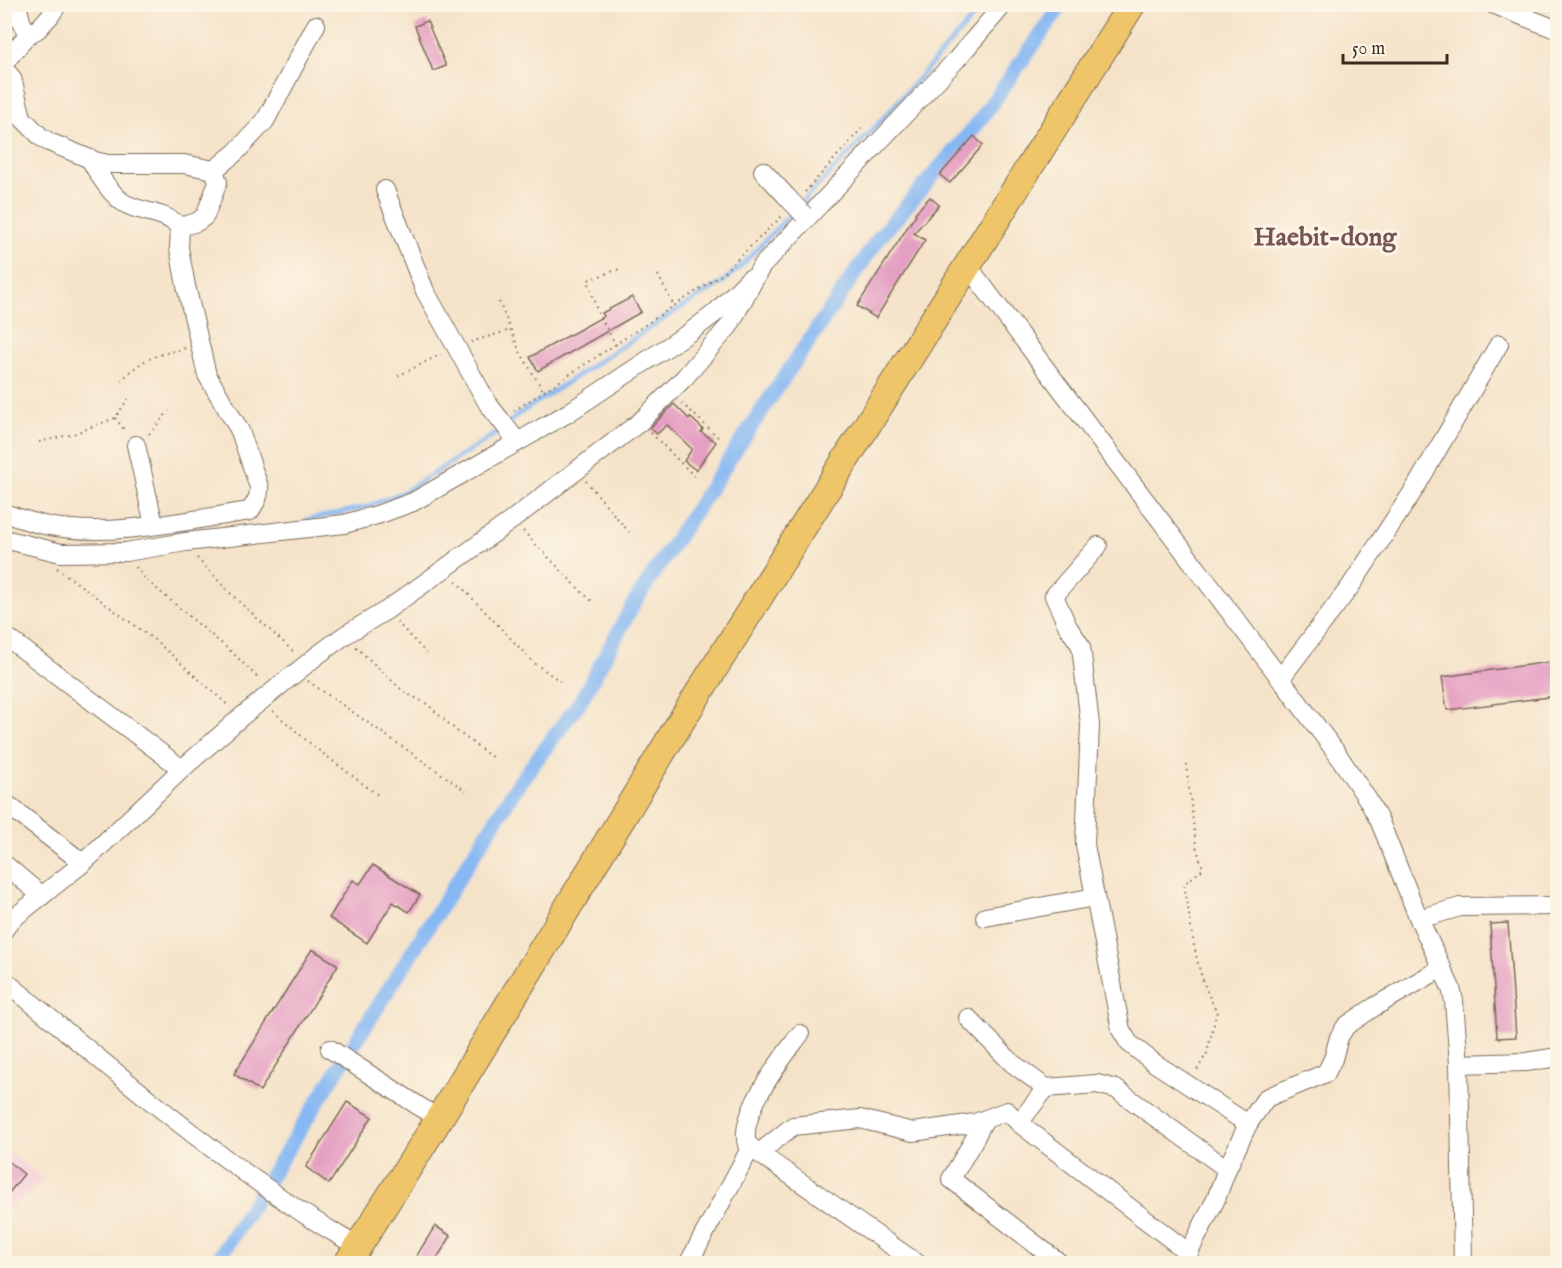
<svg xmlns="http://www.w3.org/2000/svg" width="1562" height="1268" font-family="'IM FELL English',serif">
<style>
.built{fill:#f5cfda}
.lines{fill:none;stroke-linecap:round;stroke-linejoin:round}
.stream{stroke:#86b8f3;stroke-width:4.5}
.canal{stroke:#86b8f3;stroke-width:15}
.building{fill:#e59fc2}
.minor-casing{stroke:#7c6b5a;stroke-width:20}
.highway-casing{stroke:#7c6b5a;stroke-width:29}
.path{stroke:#7c6b5a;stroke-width:2;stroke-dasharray:1.5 4.5;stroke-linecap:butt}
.minor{stroke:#fff;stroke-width:18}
.highway{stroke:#eec569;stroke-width:27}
.minor-bridge-casing{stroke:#7c6b5a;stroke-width:20;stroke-linecap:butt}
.minor-bridge{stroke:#fff;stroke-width:18}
.labels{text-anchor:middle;stroke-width:6;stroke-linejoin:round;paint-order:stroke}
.neighbourhood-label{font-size:26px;font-weight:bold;fill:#765357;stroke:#fcf5e5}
</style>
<rect width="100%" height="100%" fill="#fcf5e5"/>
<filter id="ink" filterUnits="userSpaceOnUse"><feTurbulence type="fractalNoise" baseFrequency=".0167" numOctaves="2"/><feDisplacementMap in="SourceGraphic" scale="12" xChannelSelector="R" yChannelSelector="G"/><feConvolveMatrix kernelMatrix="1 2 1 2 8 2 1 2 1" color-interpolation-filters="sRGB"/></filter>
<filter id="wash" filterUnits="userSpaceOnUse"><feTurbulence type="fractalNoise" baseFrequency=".008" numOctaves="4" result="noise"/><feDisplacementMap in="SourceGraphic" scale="24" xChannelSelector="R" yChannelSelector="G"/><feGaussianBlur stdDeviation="1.35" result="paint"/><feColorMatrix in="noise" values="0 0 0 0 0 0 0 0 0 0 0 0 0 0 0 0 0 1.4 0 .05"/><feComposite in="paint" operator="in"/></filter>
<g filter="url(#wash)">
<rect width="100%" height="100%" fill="#f5e3c9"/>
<polygon class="built" points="4,1148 44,1179 7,1211 5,1211"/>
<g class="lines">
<g class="stream">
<polyline points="1547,4 1558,9"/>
<polyline points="800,204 875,127 985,4"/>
<polyline points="509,423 516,416 671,314 723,282 744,263 794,210"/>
<polyline points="306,520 366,507 406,491 503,429"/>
<polyline points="175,532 218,530"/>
</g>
<polyline class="canal" points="215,1264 519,783 580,702 634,603 776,389 879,238 978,123 1062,4"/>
</g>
<g id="blocks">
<g class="building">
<polygon points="427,21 446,66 433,71 415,26"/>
<polygon points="974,136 983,145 950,183 940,175"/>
<polygon points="930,197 939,205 914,233 925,240 876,318 857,306 916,214 915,213"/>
<polygon points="632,297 641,312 538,371 530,357 604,316 602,313"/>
<polygon points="674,404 689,419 690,417 703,429 701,432 716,442 696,470 684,461 692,449 667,425 657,434 650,428"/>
<polygon points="1557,661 1557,696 1447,710 1442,677"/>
<polygon points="373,865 420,895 409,912 393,902 367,943 329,918 353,880 360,884"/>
<polygon points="1508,923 1516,1037 1497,1038 1490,924"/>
<polygon points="312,949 338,965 260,1091 234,1074"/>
<polygon points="347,1102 372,1117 329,1184 306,1167"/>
<polygon points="4,1158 24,1174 4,1199"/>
<polygon points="435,1226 451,1236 434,1263 412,1263"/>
</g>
</g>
</g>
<g filter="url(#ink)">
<use href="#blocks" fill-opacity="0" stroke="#7c6b5a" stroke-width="1.5"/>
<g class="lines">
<g class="minor-casing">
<g id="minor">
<polyline points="1492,4 1558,30"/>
<polyline points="18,8 21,21 28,35"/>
<polyline points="4,63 28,35 38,29 50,16 58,4"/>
<polyline points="4,69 12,78 22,118 41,137 49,142 95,161 108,164 184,164 214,170 236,152 265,121 316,25"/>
<path d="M90 159C98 174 108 190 121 201 136 213 164 210 180 227"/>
<polyline points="763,171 788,198"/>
<polyline points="385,190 425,291 488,404 517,441"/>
<polyline points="180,227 197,222 205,216 218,182 214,170"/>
<polyline points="967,265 1336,752 1368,800 1380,822 1419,919 1451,988 1454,1001 1459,1064 1463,1264"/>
<polyline points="136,445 154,525"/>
<path d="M4 513C19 518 33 523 49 526 111 538 188 520 250 511 255 503 260 497 259 487L240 431 207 375 186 286 179 248 180 227"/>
<polyline points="4,539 61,553 126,552 186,542 344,524 377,515 413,502 434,490 568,413 690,332 714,314 749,279"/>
<polyline points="1098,546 1054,596 1068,627 1081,646 1090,725 1085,845 1121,1030 1129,1043 1153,1062 1248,1124"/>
<polyline points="4,635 182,769"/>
<polyline points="1280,679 1350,587 1414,490 1499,344"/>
<polyline points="4,802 83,863"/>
<polyline points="4,864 42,896"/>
<polyline points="985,917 1095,897"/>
<polyline points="1419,919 1460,907 1558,906"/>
<polyline points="4,930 10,921 83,863 182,769 241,717 319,654 345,635 387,610 512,520 640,422 685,377 729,326 761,267 957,59 1004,4"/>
<path d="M4 980C95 1055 184 1132 281 1198 305 1216 332 1231 358 1247"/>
<polyline points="968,1018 1012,1063 1046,1088 1097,1084 1116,1089 1227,1169"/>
<path d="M800 1034C782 1059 738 1113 747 1145L918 1264"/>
<polyline points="330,1049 439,1119"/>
<polyline points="1459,1064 1526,1062 1558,1057"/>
<polyline points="984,1120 975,1138 951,1179 1061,1264"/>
<polyline points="1019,1123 1046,1088"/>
<polyline points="759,1153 793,1126 860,1119 913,1132 975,1123 1007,1111 1019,1123 1189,1253"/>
<polyline points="1184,1262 1216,1199 1227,1169 1248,1124 1266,1098 1326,1073 1333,1059 1339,1037 1346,1026 1374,1007 1442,968"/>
<polyline points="688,1264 751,1147"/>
</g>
</g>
<g class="highway-casing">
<polyline id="highway" points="347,1264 439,1119 678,726 1132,4"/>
</g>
<g class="path">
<polyline points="805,192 862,128 865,131"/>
<polyline points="658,275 674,306"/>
<polyline points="499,302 520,352 544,392"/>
<polyline points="471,342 510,330"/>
<polyline points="616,345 597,311 588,280 619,269"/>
<polyline points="398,376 441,354"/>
<path d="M121 381C143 357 155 356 186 348"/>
<polyline points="682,403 719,438"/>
<polyline points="514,411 721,275 782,216"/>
<polyline points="115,418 126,432"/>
<polyline points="651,433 696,478"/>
<polyline points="149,434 169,411"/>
<polyline points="39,442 73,434 115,418 128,399"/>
<polyline points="586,481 629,532"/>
<polyline points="523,531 582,592 593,602"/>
<polyline points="197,558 232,595 296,654"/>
<polyline points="136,567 145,579 234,654 260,680"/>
<polyline points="57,568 157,642 230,707"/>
<polyline points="456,581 534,663 560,681"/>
<polyline points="397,622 426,653"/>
<polyline points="356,647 404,692 427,704 458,732 493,758"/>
<polyline points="308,681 466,791"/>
<polyline points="273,711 313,746 379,796"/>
<path d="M1186 764 1196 846 1203 869 1184 884C1192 926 1194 974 1217 1011L1207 1053 1196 1072"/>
</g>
<use href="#minor" class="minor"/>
<use href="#highway" class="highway"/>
<g class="minor-bridge-casing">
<polyline id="minor-bridge" points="788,198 804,215"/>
</g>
<use href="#minor-bridge" class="minor-bridge"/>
</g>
</g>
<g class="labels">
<g class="neighbourhood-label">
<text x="1325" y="245">Haebit-dong</text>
</g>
</g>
<rect width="1562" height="1268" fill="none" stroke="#fcf5e5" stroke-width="24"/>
<path d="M1343 54v9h104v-9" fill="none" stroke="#3b2a1e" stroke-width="3"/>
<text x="1352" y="54" font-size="18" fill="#3b2a1e" stroke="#fcf5e5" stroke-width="4.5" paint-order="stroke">50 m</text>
</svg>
